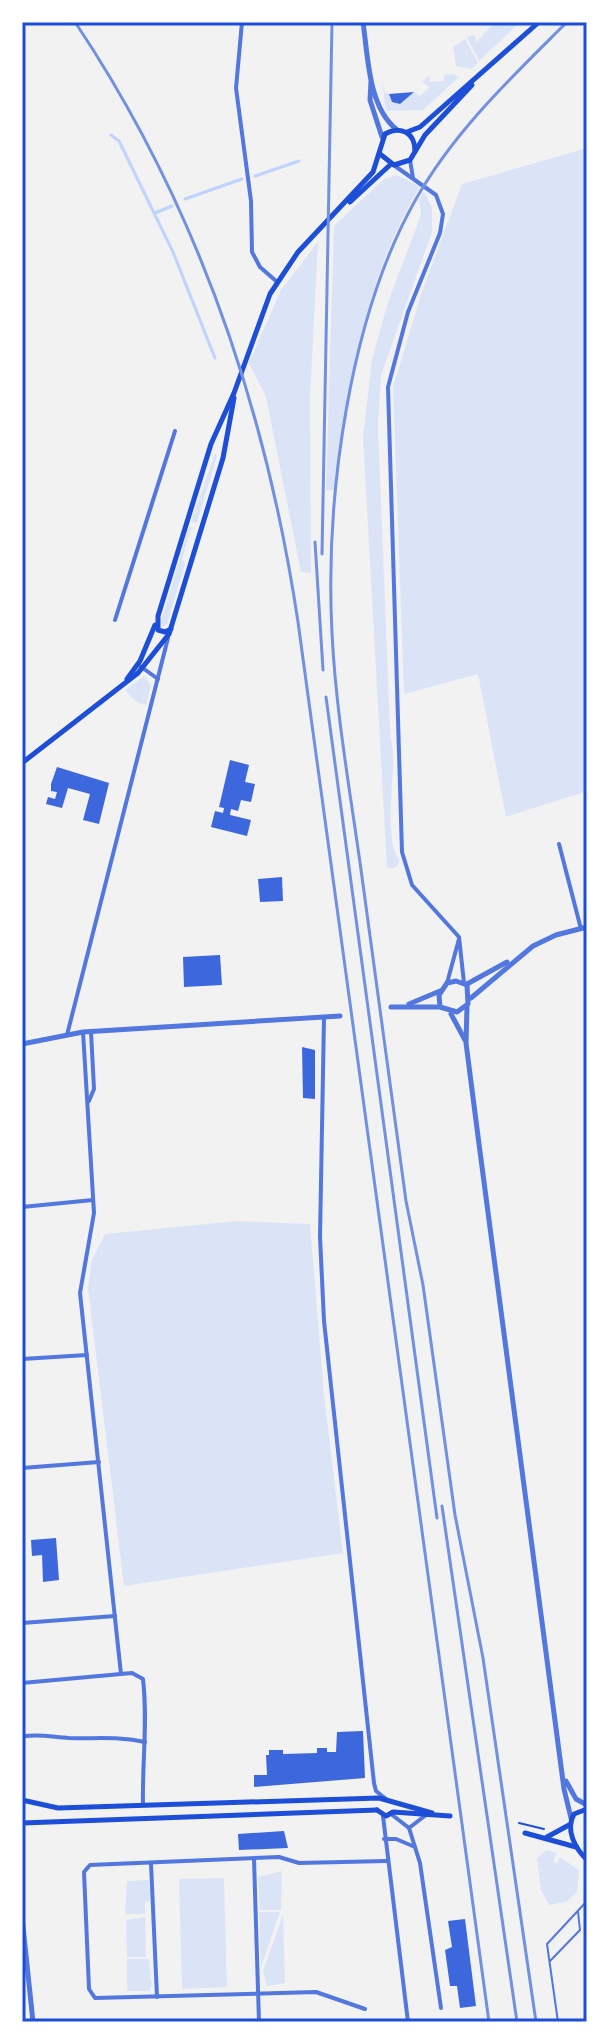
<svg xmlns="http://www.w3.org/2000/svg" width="609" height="2044" font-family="'Times New Roman',serif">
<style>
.green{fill:#dbe4f7}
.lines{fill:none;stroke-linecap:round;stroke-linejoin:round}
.stream{stroke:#bfd3fe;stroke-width:3}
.building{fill:#3d67dc}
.path{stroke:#1d4ed8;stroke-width:2}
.service{stroke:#5277de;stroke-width:2}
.minor{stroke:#5277de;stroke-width:4}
.tertiary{stroke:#5277de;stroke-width:5}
.secondary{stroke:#1d4ed8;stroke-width:5}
.rail{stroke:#7290e2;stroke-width:3}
.neatline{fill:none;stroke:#1d4ed8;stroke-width:3}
</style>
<rect width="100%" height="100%" fill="#f2f2f2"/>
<g class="green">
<polygon points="494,22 520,22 479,61 467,37 474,35 477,42"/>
<polygon points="465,39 478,63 471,69 456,66 453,47"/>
<polygon points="453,74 459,77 423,110 386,111 382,79 385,93 388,93 392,102 400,104 414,92 420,96 430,87 422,82 429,76 430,82 444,81 444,75"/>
<polygon points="587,148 587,791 506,817 478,674 404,694 393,387 421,294 462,184"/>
<path d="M396 175 420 186C364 280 348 384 336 490H326L334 226 384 179Z"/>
<path d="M424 191 432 208V232L381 375 378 426 390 728C390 736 392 745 393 752 395 774 383 845 400 861L395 868H387L363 437 372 359 388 302 421 215 419 200Z"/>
<polygon points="318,242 310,399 311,573 301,572 266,397 249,363 281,290"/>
<polygon points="215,453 217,456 197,523 191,522"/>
<polygon points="189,527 196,528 191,529 182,560 185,564 167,624 163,627 161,622"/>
<polygon points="144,676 151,685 146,705 138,703 125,690"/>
<polygon points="237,1221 310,1224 324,1395 343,1553 124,1586 88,1288 92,1260 105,1234"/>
<polygon points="546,1850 557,1853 553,1862 557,1863 560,1857 579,1870 577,1892 566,1902 549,1905 541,1890 537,1858"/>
<polygon points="282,1871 281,1910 260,1910 258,1877"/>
<polygon points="224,1878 227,1987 182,1989 179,1879"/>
<polygon points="149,1880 150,1900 145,1903 145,1914 125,1914 127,1881"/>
<polygon points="280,1912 261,1967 259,1912"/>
<polygon points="283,1915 285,1983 267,1986 263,1971"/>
<polygon points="145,1917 146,1957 127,1957 126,1920"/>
<polygon points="127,1959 149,1959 152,1985 149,1991 127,1991"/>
</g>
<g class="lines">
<g class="stream">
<polyline points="111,135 119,141 173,252 215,358"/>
<polyline points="255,176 299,161"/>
<polyline points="185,199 242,179"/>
<polyline points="155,213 172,206"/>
</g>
</g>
<g class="building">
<polygon points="414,92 400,104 392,102 389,94"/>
<polygon points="230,760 249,765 245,782 255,784 251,802 241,800 238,811 231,809 230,815 251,820 247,836 211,827 215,811 223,813 224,808 219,807"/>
<polygon points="57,767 109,783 99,824 83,820 90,794 68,788 62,808 46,804 48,797 55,799 57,792 51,791 51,784"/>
<polygon points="282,877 283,901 260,902 258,879"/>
<polygon points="220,955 222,985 184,987 183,957"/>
<polygon points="302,1047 315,1050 315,1099 303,1098"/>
<polygon points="56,1538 59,1580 43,1582 42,1555 32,1556 31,1540"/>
<polygon points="363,1731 365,1778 254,1787 254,1775 267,1775 266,1755 269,1755 269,1750 283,1750 283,1754 317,1753 317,1748 327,1748 327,1752 336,1752 337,1732"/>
<polygon points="284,1831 288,1848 239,1850 238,1834"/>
<polygon points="465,1919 476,2006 460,2008 457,1986 450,1986 445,1950 452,1947 448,1921"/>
</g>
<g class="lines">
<polyline class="path" points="519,1823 544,1829"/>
<g class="service">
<polyline points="550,1961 580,1930 578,1912"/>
<polyline points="558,2022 547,1944 587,1901"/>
</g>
<g class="minor">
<polyline points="242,22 236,88 251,201 252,252 260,267 276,281"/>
<polyline points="410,160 413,178"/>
<polyline points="395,166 436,195 443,214 440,233 408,312 388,387 402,852 412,885 459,937 464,983"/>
<polyline points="115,620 175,431"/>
<polyline points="140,666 158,679"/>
<polyline points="559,844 581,929"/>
<polyline points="447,983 459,939"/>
<polyline points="324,1018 320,1237 324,1321 374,1783 376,1791 386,1799"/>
<polyline points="83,1032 94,1213 80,1293 121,1674"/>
<polyline points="67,1035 168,638"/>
<polyline points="89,1101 94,1089 91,1032"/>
<polyline points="22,1207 93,1200"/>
<polyline points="22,1359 87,1355"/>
<polyline points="22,1468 99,1462"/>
<polyline points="22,1623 115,1616"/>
<path d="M22 1683 132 1673 143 1679C148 1723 142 1761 143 1805"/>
<path d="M25 1736C41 1734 53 1737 69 1738 95 1739 119 1736 145 1742"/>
<polyline points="391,1814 409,1828 420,1863 441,2008"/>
<polyline points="383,1816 408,2022"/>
<polyline points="409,1828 426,1815"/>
<polyline points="384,1839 396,1839 415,1847"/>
<polyline points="254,1859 259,2022"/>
<polyline points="151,1864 157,1997"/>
<polyline points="365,2009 316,1992 95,1998 89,1989 84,1872 90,1865 279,1857 299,1863 386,1861"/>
</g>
<g class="tertiary">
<path d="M363 22C368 56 368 106 396 129"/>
<polyline points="371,82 370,100 382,137"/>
<polyline points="467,984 507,962"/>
<polyline points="471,998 533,946 556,935 587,927"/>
<polyline points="409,1004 440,991"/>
<polyline points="467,1006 466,1043 479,1144 564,1789 571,1818"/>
<polyline points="391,1007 440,1007 457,1012 468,1004 467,985 456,981 447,983 439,995 440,1007"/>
<polyline points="451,1014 465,1040"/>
<polyline points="22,1044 83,1032 340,1016"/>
<polyline points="566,1781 576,1799 587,1805"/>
<polyline points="22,1917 33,2022"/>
</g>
<g class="secondary">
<polyline points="407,132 420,127 539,22"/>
<polyline points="380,154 394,165 410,160 425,135 472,85"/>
<polyline points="350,202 391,164"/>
<path d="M171 629 165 632 158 630V616L211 444 234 393 270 294 298 252 373 172 385 134C401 125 415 133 415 151"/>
<polyline points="127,679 140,661 155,625"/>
<polyline points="22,763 138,673 169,634 223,458 234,398"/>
<polyline points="22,1800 58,1808 379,1798 432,1813"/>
<path d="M587 1809 574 1814C565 1830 575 1848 587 1860"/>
<polyline points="377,1810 386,1816 393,1812 450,1816"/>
<polyline points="22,1823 377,1810"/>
<polyline points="525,1833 576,1847"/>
<polyline points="547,1837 569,1825"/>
</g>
<g class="rail">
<path d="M75 22C196 203 266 408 298 622L489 2022"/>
<polyline points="315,542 323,670"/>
<polyline points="322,554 332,22"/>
<polyline points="326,697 437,1518"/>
<polyline points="442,1506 517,2022"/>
<path d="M536 2022 483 1658 455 1515 423 1285 406 1201C392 1093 377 985 362 877 351 796 336 715 332 633 325 498 349 317 416 199 455 130 512 77 567 22"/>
</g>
</g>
<rect width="609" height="2044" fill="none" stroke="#ffffff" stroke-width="48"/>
<rect x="24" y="24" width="561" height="1996" class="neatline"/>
</svg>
